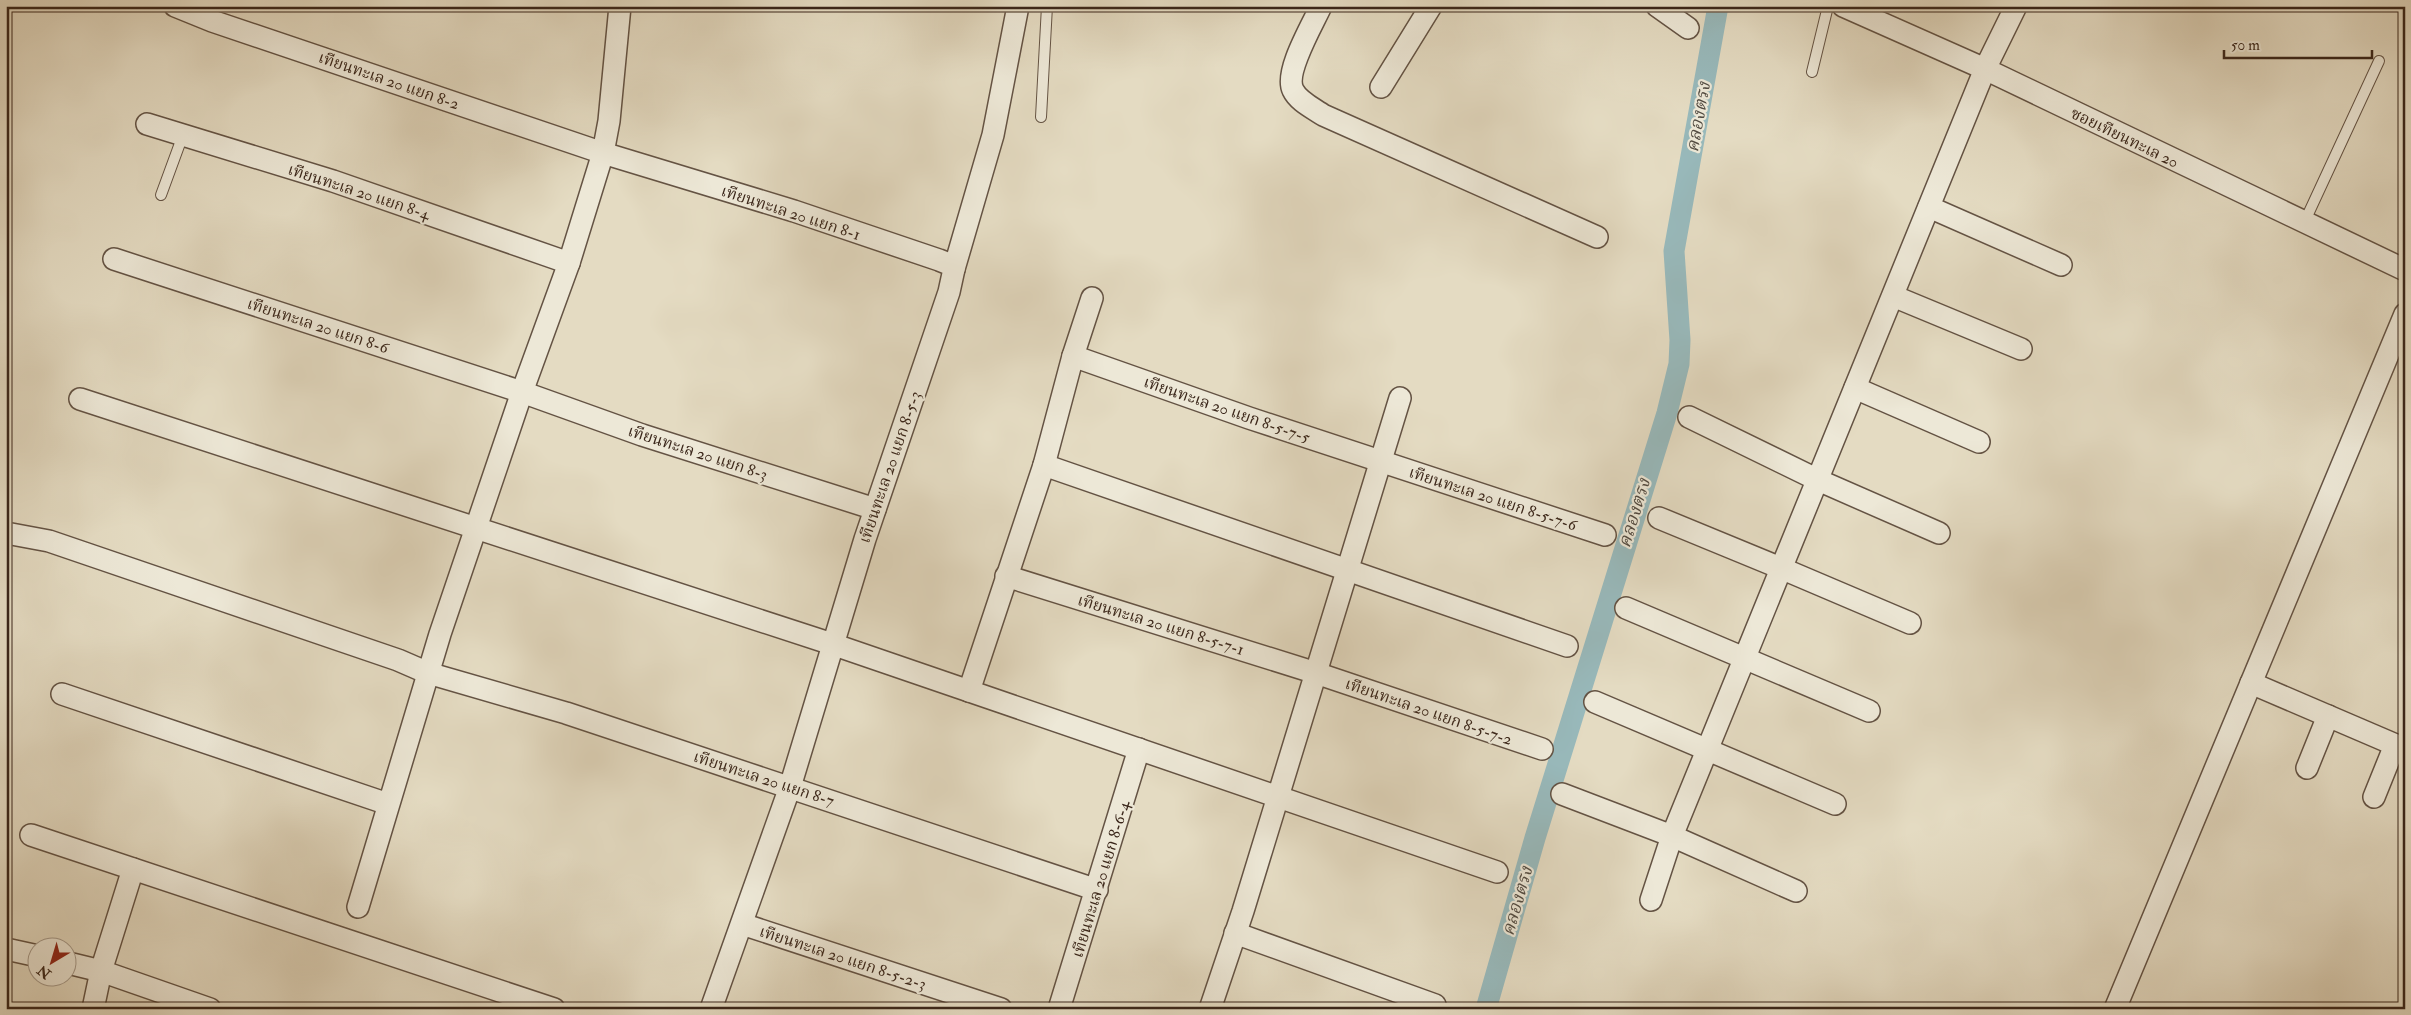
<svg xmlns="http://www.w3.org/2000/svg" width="2411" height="1015" font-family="'IM FELL Double Pica','Noto Serif Thai',serif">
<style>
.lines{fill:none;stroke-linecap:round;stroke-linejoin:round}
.canal{stroke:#98b9bb;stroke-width:21}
.lane-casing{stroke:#645344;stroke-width:12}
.street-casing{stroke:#645344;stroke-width:24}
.lane{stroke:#ede8d7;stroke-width:10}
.street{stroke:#ede8d7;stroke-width:21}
.labels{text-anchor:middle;stroke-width:4.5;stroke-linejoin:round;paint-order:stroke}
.street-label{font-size:16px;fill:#3a261a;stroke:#ede8d7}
.water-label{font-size:18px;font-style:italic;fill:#524b42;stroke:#ede8d7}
</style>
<rect width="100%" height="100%" fill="#e4dbc2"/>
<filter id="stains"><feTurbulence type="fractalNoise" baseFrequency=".004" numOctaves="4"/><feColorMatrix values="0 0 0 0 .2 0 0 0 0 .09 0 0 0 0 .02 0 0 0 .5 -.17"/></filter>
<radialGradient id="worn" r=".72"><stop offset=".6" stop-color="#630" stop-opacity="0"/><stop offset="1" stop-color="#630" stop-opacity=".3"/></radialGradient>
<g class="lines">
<polyline class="canal" points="1486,1009 1535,838 1667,413 1679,364 1680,340 1674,251 1718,6"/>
<g class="lane-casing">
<g id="lane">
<polyline points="1812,72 1828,6"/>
<polyline points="1041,117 1047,6"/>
<polyline points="161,195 183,135"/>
<polyline points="2304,223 2379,61"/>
</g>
</g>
<g class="street-casing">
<g id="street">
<polyline points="175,6 212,21 603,153 794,211 939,260 949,264 954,269 949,292 865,539 790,787 711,1009"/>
<path d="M1321 6C1313 24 1284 72 1293 90 1298 101 1313 108 1323 115L1597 237"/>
<polyline points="1657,6 1688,28"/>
<polyline points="1843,6 1985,69 2405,270"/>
<polyline points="1381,87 1431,6"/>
<polyline points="147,124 333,181 569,263"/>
<polyline points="1929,207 2061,265"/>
<polyline points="114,259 522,392 642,435 875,509"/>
<polyline points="954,269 993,135 1018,6"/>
<polyline points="1893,296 2021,349"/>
<polyline points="1073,356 1249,418 1605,535"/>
<polyline points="1855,388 1979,442"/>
<polyline points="80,399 832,644 1497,872"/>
<polyline points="1689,417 1818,480 1939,533"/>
<polyline points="1044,465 1567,646"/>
<polyline points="1659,518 1783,569 1910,623"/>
<polyline points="6,533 49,541 398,660 428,673 566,713 1097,890"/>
<polyline points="1006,576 1316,673 1542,749"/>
<polyline points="1626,608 1869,711"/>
<polyline points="2251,683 2405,749"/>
<polyline points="969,691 1044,465 1073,356 1092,298"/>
<polyline points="62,694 388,804"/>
<polyline points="1595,702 1835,804"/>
<polyline points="2307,768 2328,716"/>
<polyline points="1562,794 1672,836 1796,891"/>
<polyline points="2374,797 2395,745"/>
<polyline points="31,835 554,1009"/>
<polyline points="1651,900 1672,836 1985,69 2016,6"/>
<polyline points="358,907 440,634 522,392 569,263 603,153 609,121 620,6"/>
<polyline points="742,924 1001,1009"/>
<polyline points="1235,933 1435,1005"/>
<polyline points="6,949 38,956"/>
<polyline points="68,963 101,971 210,1009"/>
<polyline points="93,1009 101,971 133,869"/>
<polyline points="1059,1009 1139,749"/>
<polyline points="1210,1009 1243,911 1400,398"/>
<polyline points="2115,1009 2405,314"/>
</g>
</g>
<use href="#lane" class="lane"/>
<use href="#street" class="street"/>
</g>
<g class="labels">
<g class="street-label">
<text transform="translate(389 80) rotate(19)" y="6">เทียนทะเล 20 แยก 8-2</text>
<text transform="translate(2125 137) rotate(26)" y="6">ซอยเทียนทะเล 20</text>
<text transform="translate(359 191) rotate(18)" y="6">เทียนทะเล 20 แยก 8-4</text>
<text transform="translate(791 212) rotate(18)" y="6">เทียนทะเล 20 แยก 8-1</text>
<text transform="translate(318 325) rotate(18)" y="6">เทียนทะเล 20 แยก 8-6</text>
<text transform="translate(1227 409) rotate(19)" y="6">เทียนทะเล 20 แยก 8-5-7-5</text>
<text transform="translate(698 452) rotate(18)" y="6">เทียนทะเล 20 แยก 8-3</text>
<text transform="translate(889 467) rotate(-71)" y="6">เทียนทะเล 20 แยก 8-5-3</text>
<text transform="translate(1493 498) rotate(18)" y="6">เทียนทะเล 20 แยก 8-5-7-6</text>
<text transform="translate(1161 624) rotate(17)" y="6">เทียนทะเล 20 แยก 8-5-7-1</text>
<text transform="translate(1429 711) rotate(19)" y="6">เทียนทะเล 20 แยก 8-5-7-2</text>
<text transform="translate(764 778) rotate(18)" y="6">เทียนทะเล 20 แยก 8-7</text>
<text transform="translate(1100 879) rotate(-73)" y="6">เทียนทะเล 20 แยก 8-6-4</text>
<text transform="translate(843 957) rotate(18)" y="6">เทียนทะเล 20 แยก 8-5-2-3</text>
</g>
<g class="water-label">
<text transform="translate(1698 117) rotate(-80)" y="6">คลองตรง</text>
<text transform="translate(1634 513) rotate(-73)" y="6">คลองตรง</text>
<text transform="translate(1517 901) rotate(-74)" y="6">คลองตรง</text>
</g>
</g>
<rect width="2411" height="1015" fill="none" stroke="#e4dbc2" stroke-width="25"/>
<rect x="8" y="8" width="2396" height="1000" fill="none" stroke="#3a261a" stroke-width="2.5"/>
<rect x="12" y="12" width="2386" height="990" fill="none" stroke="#3a261a"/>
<g transform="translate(52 962) rotate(218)"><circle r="24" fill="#ede8d7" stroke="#a59a8b"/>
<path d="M0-4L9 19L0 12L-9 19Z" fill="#8f2418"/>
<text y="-8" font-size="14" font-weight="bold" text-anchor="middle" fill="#3a261a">N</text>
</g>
<path d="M2224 50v8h148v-8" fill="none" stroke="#3a261a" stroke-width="2.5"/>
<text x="2231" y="50" font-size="15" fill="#3a261a" stroke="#ede8d7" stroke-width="4" paint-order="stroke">50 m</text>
<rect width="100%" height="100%" filter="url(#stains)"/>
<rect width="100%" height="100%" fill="url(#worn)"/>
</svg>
